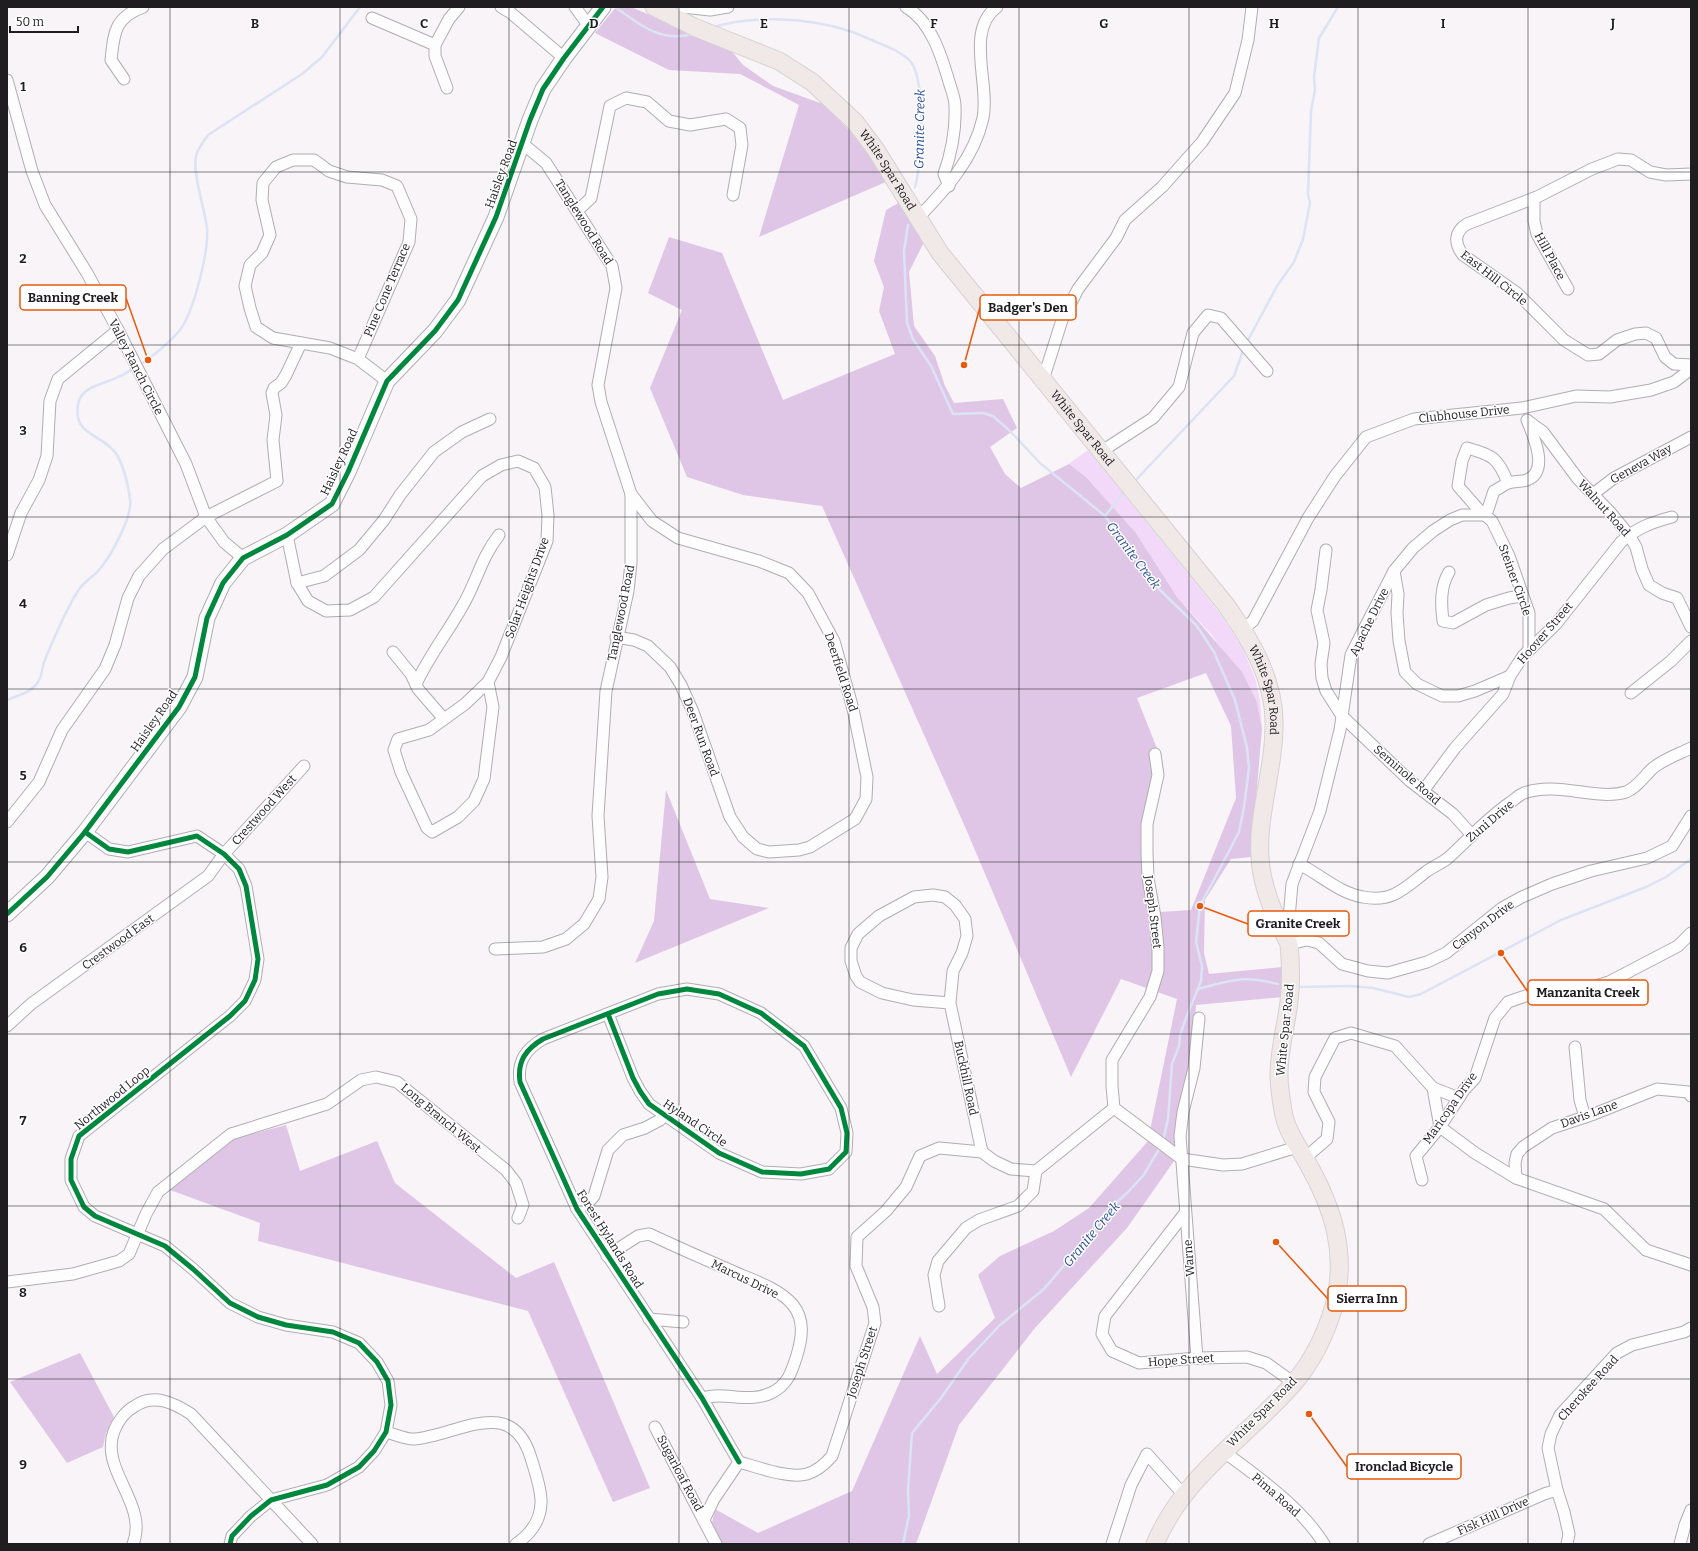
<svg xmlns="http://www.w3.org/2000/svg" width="1698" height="1551" font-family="Bitter,serif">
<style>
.green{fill:#f2d8f9}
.forest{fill:#e0c6e6;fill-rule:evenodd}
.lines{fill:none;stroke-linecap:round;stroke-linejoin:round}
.stream{stroke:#dbe3f5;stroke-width:2.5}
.street-casing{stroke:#b0aeb0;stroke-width:13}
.secondary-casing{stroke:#b0aeb0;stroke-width:17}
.primary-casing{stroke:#d4d2d4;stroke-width:19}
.street{stroke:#fefdfe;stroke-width:11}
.secondary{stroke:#fefdfe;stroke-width:15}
.primary{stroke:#f0e9e7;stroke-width:17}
.cycleway-casing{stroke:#fff;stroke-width:8}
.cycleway{stroke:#00873e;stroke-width:5}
.grid{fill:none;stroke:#1f1d20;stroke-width:1;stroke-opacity:0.55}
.labels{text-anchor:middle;stroke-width:3;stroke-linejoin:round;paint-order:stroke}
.street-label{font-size:12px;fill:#1f1d20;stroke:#fff}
.water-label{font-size:13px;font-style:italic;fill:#2c5095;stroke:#fff}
.grid-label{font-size:13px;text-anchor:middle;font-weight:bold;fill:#1f1d20;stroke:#fff;stroke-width:3;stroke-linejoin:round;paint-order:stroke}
.leader{fill:none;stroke:#e8590c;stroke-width:1.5}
.callout-dot{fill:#e8590c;stroke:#fff;stroke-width:1.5}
.callout{fill:#fff;stroke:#e8590c;stroke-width:1.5}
.callout-label{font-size:13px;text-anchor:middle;font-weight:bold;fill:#1f1d20}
</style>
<rect width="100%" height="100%" fill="#f8f4f8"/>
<polygon class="green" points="1088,450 1222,616 1243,649 1255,678 1260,700 1262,729 1257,702 1212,635 1177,597 1136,533 1086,477 1069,464"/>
<g class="forest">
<polygon points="616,7 631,7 730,49 743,65 773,86 823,104 858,139 888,181 759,237 799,105 740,74 669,70 595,33"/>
<path d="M900 202 924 242 909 272 914 326 935 356 945 386 954 403 1003 399 1017 428 990 447 1005 474 1021 488 1069 464 1086 477 1136 533 1177 597 1242 672 1257 702 1262 729 1251 857 1231 859 1205 900 1204 953 1209 974 1282 967 1283 997 1196 1005 1192 1069 1177 1150 1150 1131 1177 999 1121 979 1071 1077 966 829 822 506 743 495 687 477 650 388 682 310 648 293 669 237 722 253 783 400 895 354 879 311 884 287 874 261 886 210ZM1206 673 1231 726 1236 798 1191 910 1160 912 1152 878 1150 825 1158 751 1137 698Z"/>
<polygon points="666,790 710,899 769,908 635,963 654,921"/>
<polygon points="286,1125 300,1171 377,1141 395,1183 516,1278 554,1262 650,1488 613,1502 528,1311 258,1241 260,1223 170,1190 234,1139"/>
<polygon points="1148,1141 1174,1161 1127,1228 1035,1328 959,1425 916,1544 720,1544 712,1523 715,1509 758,1533 852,1491 920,1336 937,1374 995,1318 978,1275 1000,1256 1054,1231 1089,1208"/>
<polygon points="80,1353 114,1417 106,1433 103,1447 67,1463 10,1382"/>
</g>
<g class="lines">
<g class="stream">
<path d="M615 7C639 24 660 43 692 34"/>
<path d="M714 27C751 15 809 18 846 30 856 33 865 37 874 41 886 46 902 52 911 62 926 82 922 163 915 187"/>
<polyline points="908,225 904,251 907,323 913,339 931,366 953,414 983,413 993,416 1011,432 1040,463 1105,516 1152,582 1197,626 1214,652 1235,700 1247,748 1249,768 1244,807 1239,832 1200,906 1196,942 1202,966 1201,981 1186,1018 1180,1035 1179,1046 1172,1064 1168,1119 1163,1141"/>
<polyline points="1247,342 1277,286 1294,262 1303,239 1310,203 1308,194 1311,111 1315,90 1314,77 1319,38 1338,7"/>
<path d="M138 366C151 358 170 342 180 330 194 311 209 251 207 228 205 210 192 171 196 156 198 148 204 141 208 135L302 74 322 57 360 7"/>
<polyline points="1134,482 1234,376 1244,348"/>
<polyline points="1105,516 1125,491"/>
<path d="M7 700C17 696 32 692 38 682 42 677 42 668 44 662 54 638 64 613 78 591 83 582 93 577 99 570 111 556 133 516 130 499 128 485 124 467 117 455 103 433 73 437 78 405 80 386 105 384 118 377 124 375 129 371 134 368"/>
<polyline points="1300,987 1351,986 1373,988 1409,997 1421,994 1561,920 1646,887 1666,877 1691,859"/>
<path d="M1198 989C1232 980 1242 975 1278 984"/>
<polyline points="903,1544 909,1516 908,1490 912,1433 941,1398 969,1358 1000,1325 1044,1289 1073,1255 1104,1214 1127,1193 1143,1176 1161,1146"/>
</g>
<g class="street-casing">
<g id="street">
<polyline points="501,7 511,13 564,58"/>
<polyline points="575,7 589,26"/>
<polyline points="683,7 710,10 728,7"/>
<path d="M906 7C932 22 942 58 950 85 952 91 955 99 955 106 956 130 952 151 944 174L949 186"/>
<polyline points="372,18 435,45 449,19 459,7"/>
<polyline points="435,45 435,56 447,88"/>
<path d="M124 79 111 60C114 33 114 18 143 7"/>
<polyline points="7,80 32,171 45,205 87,273 118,330 186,464 206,517 224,542 243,558"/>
<path d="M1691 174 1666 175 1650 172 1631 160 1618 159 1592 169 1537 197 1467 224C1454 232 1454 243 1463 255L1517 293 1564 340 1588 355 1599 354 1617 340 1635 334 1646 333 1656 338 1665 357 1674 364 1691 365"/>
<polyline points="1534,198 1534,221 1537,234 1568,289"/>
<polyline points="578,210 591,198 610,106 626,98 647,102 669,121 690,125 726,119 740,128 742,145 733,195"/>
<path d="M917 219C945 190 974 159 983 118 990 84 965 30 997 7"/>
<polyline points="358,359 409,242 411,219 397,186 382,180 347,177 329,171 314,160 293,160 276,167 263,183 262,200 270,235 262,253 250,265 245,286 250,308 256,327 273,338 330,348 358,359 387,381"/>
<polyline points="1043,380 1062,320 1078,289 1116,238 1125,220 1162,187 1202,142 1235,93 1248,40 1252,7"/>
<polyline points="1528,421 1543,432 1578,479 1610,512 1629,535 1636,547 1642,569 1649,585 1662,593 1677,598 1691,627"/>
<polyline points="1102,451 1153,418 1179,387 1193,333 1208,315 1221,318 1267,371"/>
<path d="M1508 483C1498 458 1493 455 1467 448L1462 461 1458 486 1479 510 1492 521 1509 556 1529 613V649"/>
<polyline points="1593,494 1614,478 1691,437"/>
<polyline points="287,535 297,583 308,601 326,611 350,610 374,597 482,476 501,465 518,461 534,468 545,487 548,515 547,541 501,657 488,682 465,704 429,730 398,739 394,750 401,772 427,828 432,832 458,817 474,801 484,779 493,707 488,682"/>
<polyline points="1326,550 1321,590 1317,610 1324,643 1321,664 1322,678 1326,691 1342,716 1410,781 1453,814 1471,834"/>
<polyline points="7,555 21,513 39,480 47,456 50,401 58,379 118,330"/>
<polyline points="1394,571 1398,594 1397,613 1399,641 1405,672 1417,684 1442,696 1458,696 1475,691 1510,676"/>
<path d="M1449 572C1440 587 1441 604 1443 621L1453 623 1486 605 1509 598 1522 596"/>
<polyline points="297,583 324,576 359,550 384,520 400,495 434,452 462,432 490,419"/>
<polyline points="1243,629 1253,621 1308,518 1335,476 1366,437 1414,419 1522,408 1576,396 1610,397 1651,390 1674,382 1691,369"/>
<polyline points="616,637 634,640 648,646 670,667 681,685 693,712 730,817 743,837 757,849 769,852 799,850 810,847 855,819 866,799 867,777 853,709 834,641 808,593 789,573 759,561 678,538 652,521 631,494"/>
<polyline points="393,652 411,674 418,689 444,719"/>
<path d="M416 684C429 656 448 632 463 605 477 581 481 558 499 535"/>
<polyline points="1631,693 1671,661 1691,641"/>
<polyline points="1155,754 1158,775 1147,824 1147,853 1148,878 1155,917 1158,948 1158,971 1150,997 1112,1060 1112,1086 1114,1108 1182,1159 1223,1165 1242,1164 1297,1147"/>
<path d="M1423 791 1455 748 1503 694 1510 676 1523 656 1556 624 1621 542C1636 528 1653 522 1672 517"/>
<polyline points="7,822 39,782 62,730 105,669 115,645 128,598 139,576 163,549 206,517 277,481 273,440 276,415 272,393 274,388 281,383 286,375 301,343"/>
<polyline points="85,832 109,849 128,852 197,836 224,854 239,869 246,886 258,959 255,980 245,1001 230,1016 79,1136 71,1159 71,1180 84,1207 95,1216 165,1246 193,1269 230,1303 258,1317 286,1325 333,1332 359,1343 377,1362 388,1381 391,1405 386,1432 374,1451 359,1467 327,1485 271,1500 251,1516 232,1536 230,1544"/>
<path d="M1299 864C1321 875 1339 893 1363 897 1393 903 1406 887 1427 871 1434 866 1442 863 1448 858 1469 839 1487 818 1511 802 1515 799 1519 795 1524 793 1558 781 1596 801 1626 792 1637 788 1645 775 1653 768 1664 759 1679 754 1691 748"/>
<path d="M1278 923 1289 918 1292 884 1320 811 1340 730 1351 655 1362 633 1394 571 1413 548 1433 531 1450 520 1462 515H1486L1494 491C1499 489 1503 485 1508 483 1514 481 1521 482 1527 480 1550 471 1533 435 1527 420"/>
<polyline points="1289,944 1307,940 1319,943 1342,964 1368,971 1388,973 1427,962 1446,953 1502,908 1522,897 1552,884 1591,871 1647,858 1672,846 1691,816"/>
<polyline points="495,949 543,947 566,939 584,924 599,899 602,877 598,816 606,691 628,591 631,563 631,494 601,402 598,385 616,288 612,266 546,163 523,144"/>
<polyline points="950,1003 913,1000 882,993 860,982 856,976 851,961 851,948 858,934 879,916 914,897 933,895 945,897 955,905 965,919 967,936 962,953 953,971 950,1003 982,1152"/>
<path d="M608 1014 633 1078 640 1091 649 1104 719 1153 762 1172 801 1174 829 1169 846 1152 847 1133 841 1108 804 1046 761 1013 719 994 687 989 658 994 543 1039C526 1049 517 1061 520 1082L577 1209 702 1398 739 1462"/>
<polyline points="7,1026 31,1004 208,876 224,854 304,766"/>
<polyline points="1575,1047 1580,1100 1585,1117"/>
<polyline points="1433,1088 1459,1098"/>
<polyline points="1440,1127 1475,1153 1516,1178 1604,1209 1646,1250 1691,1265"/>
<polyline points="1305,1158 1327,1139 1329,1122 1314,1092 1315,1077 1335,1038 1351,1033 1395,1046 1433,1088 1440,1127"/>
<polyline points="1516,1178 1515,1163 1517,1154 1523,1147 1552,1128 1594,1114 1657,1089 1688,1092 1691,1096"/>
<polyline points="1422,1180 1416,1156 1440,1127 1464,1090 1475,1078 1495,1018 1508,1002 1534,993 1551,994 1572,993 1609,982 1678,946 1691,933"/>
<polyline points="577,1209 588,1203 594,1196 608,1150 623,1135 645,1128 660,1120 664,1115"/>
<polyline points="1185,1213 1105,1316 1102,1334 1112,1351 1139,1363 1197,1358 1247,1357 1266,1363 1294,1383"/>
<path d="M607 1256 638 1236 649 1234C677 1247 704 1259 732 1271 752 1280 779 1288 793 1305 805 1320 802 1338 797 1355 792 1371 788 1385 771 1393 748 1404 725 1391 702 1398"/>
<polyline points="7,1282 73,1274 119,1261 129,1254 146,1214 158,1192 231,1134 327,1104 361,1080 376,1077 397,1082 506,1170 516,1183 523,1205 518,1218"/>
<polyline points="939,1306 934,1275 938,1261 966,1228 979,1220 1018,1206 1033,1191 1036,1171"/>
<polyline points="649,1319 683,1322"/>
<polyline points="1197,1358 1180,1136 1183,1112 1194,1068 1199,1018"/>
<polyline points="655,1427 716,1544"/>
<path d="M386 1432C394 1434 407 1440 415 1439 458 1435 512 1394 531 1458 535 1471 540 1485 541 1499 542 1519 532 1533 516 1544"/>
<path d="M1223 1451C1257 1476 1302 1508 1324 1544"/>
<path d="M704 1520 714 1499 739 1462C758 1467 788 1479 807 1474 817 1471 826 1463 832 1456L875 1323 873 1307 856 1266 857 1237 886 1211 906 1187 920 1156 939 1148 982 1152 994 1161 1011 1169 1036 1171 1114 1108"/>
<path d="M133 1544C149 1504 99 1470 114 1431 118 1421 126 1411 135 1406 154 1393 174 1403 191 1414L312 1544"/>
<polyline points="1112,1544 1131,1485 1147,1454 1183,1494"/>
<polyline points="1429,1544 1544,1494 1557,1490"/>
<polyline points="1567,1544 1569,1534 1564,1512 1557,1490 1548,1448 1551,1434 1560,1415 1617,1353 1632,1345 1684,1332 1691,1328"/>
<polyline points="1680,1544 1685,1525 1691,1510"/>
</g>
</g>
<g class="secondary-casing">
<polyline id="secondary" points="7,914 47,877 85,832 179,707 195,677 207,618 223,583 243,558 287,535 332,504 348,472 387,381 435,331 458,300 496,217 530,120 543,89 564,58 603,7"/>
</g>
<g class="primary-casing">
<g id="primary">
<path id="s1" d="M654 7 694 27 779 61 812 82 855 122 876 150 940 253 1226 605C1252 642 1276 682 1274 728 1274 746 1271 763 1268 780 1264 805 1258 832 1260 857 1261 880 1269 901 1278 922 1281 929 1287 938 1289 945 1291 964 1291 984 1289 1002 1286 1026 1279 1050 1279 1075 1279 1086 1281 1099 1283 1111 1286 1130 1298 1146 1307 1162 1333 1208 1348 1253 1334 1306 1326 1333 1312 1362 1293 1384 1246 1438 1184 1475 1155 1544"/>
</g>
</g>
<use href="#street" class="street"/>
<use href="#secondary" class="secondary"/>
<use href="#primary" class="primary"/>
<g class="cycleway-casing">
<g id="cycleway">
<polyline points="85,832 109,849 128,852 197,836 224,854 239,869 246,886 258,959 255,980 245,1001 230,1016 79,1136 71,1159 71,1180 84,1207 95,1216 165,1246 193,1269 230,1303 258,1317 286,1325 333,1332 359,1343 377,1362 388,1381 391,1405 386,1432 374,1451 359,1467 327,1485 271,1500 251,1516 232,1536 230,1544"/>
<polyline points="7,914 47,877 85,832 179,707 195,677 207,618 223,583 243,558 287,535 332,504 348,472 387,381 435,331 458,300 496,217 530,120 543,89 564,58 603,7"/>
<path d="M608 1014 633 1078 640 1091 649 1104 719 1153 762 1172 801 1174 829 1169 846 1152 847 1133 841 1108 804 1046 761 1013 719 994 687 989 658 994 543 1039C526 1049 517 1061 520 1082L577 1209 702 1398 739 1462"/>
</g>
</g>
<use href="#cycleway" class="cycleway"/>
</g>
<path class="grid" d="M170 7V1544M340 7V1544M509 7V1544M679 7V1544M849 7V1544M1019 7V1544M1189 7V1544M1358 7V1544M1528 7V1544M7 172H1691M7 345H1691M7 517H1691M7 689H1691M7 862H1691M7 1034H1691M7 1206H1691M7 1379H1691"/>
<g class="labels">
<g class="street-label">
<text dy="4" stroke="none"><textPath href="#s1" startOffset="292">White Spar Road</textPath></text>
<text transform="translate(501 174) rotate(-70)" y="4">Haisley Road</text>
<text transform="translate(584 222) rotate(58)" y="4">Tanglewood Road</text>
<text transform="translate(1550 256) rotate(62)" y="4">Hill Place</text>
<text transform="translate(1494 278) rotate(38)" y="4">East Hill Circle</text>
<text transform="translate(387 290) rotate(-67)" y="4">Pine Cone Terrace</text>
<text transform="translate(136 367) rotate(63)" y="4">Valley Ranch Circle</text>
<text transform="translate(1464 414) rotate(-6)" y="4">Clubhouse Drive</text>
<text dy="4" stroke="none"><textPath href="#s1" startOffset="616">White Spar Road</textPath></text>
<text transform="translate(339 462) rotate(-65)" y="4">Haisley Road</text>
<text transform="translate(1641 464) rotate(-29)" y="4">Geneva Way</text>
<text transform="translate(1604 508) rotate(48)" y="4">Walnut Road</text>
<text transform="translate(1515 580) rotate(70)" y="4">Steiner Circle</text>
<text transform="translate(527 588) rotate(-70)" y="4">Solar Heights Drive</text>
<text transform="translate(621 613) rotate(-79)" y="4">Tanglewood Road</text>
<text transform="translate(1369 622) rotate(-64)" y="4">Apache Drive</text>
<text transform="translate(1545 633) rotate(-49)" y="4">Hoover Street</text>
<text transform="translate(841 672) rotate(72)" y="4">Deerfield Road</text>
<text dy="4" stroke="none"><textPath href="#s1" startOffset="939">White Spar Road</textPath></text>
<text transform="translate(154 721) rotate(-55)" y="4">Haisley Road</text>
<text transform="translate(701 737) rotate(70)" y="4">Deer Run Road</text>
<text transform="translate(1407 775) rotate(41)" y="4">Seminole Road</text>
<text transform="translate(264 810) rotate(-48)" y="4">Crestwood West</text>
<text transform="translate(1490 821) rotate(-40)" y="4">Zuni Drive</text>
<text transform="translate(1153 912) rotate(83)" y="4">Joseph Street</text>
<text transform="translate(1483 925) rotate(-37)" y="4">Canyon Drive</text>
<text transform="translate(118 942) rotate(-36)" y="4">Crestwood East</text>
<text transform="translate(1285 1030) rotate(-84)" y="4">White Spar Road</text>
<text transform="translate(966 1078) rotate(78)" y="4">Buckhill Road</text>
<text transform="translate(112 1098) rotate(-39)" y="4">Northwood Loop</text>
<text transform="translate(1450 1108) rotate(-55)" y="4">Maricopa Drive</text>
<text transform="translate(1589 1114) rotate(-20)" y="4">Davis Lane</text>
<text transform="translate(441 1118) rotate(40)" y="4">Long Branch West</text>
<text transform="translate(695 1123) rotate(34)" y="4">Hyland Circle</text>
<text transform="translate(610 1239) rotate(58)" y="4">Forest Hylands Road</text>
<text transform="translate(1189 1258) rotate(-95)" y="4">Warne</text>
<text transform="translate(745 1279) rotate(26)" y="4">Marcus Drive</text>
<text transform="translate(1181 1360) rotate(-4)" y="4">Hope Street</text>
<text transform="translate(862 1362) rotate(-72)" y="4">Joseph Street</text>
<text transform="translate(1588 1388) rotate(-48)" y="4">Cherokee Road</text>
<text transform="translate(1262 1412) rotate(-45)" y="4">White Spar Road</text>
<text transform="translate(680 1473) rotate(62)" y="4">Sugarloaf Road</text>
<text transform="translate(1276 1495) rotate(41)" y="4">Pima Road</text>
<text transform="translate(1493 1516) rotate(-24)" y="4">Fisk Hill Drive</text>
</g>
<g class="water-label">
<text transform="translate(919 129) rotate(-89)" y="5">Granite Creek</text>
<text transform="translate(1134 555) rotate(53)" y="5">Granite Creek</text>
<text transform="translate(1091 1234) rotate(-50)" y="5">Granite Creek</text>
</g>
</g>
<g class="grid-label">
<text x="255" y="28">B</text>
<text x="424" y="28">C</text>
<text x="594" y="28">D</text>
<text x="764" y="28">E</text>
<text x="934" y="28">F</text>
<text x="1104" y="28">G</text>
<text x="1274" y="28">H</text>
<text x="1443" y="28">I</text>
<text x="1613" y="28">J</text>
<text x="23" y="91">1</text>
<text x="23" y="263">2</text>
<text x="23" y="435">3</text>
<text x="23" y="608">4</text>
<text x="23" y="780">5</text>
<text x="23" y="952">6</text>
<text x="23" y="1125">7</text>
<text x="23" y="1297">8</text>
<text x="23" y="1469">9</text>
</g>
<path class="leader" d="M148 360L126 298M964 365L980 307M1200 906L1248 924M1501 953L1528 992M1276 1242L1328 1299M1309 1414L1347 1467"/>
<g class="callout-dot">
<circle cx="148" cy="360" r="4"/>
<circle cx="964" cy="365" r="4"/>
<circle cx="1200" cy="906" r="4"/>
<circle cx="1501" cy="953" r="4"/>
<circle cx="1276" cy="1242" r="4"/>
<circle cx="1309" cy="1414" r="4"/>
</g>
<g class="callout">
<rect x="20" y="285" width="106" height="25" rx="4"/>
<rect x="980" y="295" width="96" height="25" rx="4"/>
<rect x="1248" y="911" width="101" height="25" rx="4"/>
<rect x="1528" y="980" width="120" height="25" rx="4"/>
<rect x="1328" y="1286" width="78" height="25" rx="4"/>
<rect x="1347" y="1454" width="114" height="25" rx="4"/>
</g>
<g class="callout-label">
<text x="73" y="302">Banning Creek</text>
<text x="1028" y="312">Badger's Den</text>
<text x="1298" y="928">Granite Creek</text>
<text x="1588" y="997">Manzanita Creek</text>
<text x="1367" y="1303">Sierra Inn</text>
<text x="1404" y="1471">Ironclad Bicycle</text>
</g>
<rect width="1698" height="1551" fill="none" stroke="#1f1d20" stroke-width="16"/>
<path d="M10 26v6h68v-6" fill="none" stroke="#1f1d20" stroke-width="2"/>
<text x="16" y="26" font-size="12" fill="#1f1d20" stroke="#ffffff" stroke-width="3" paint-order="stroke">50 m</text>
</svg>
